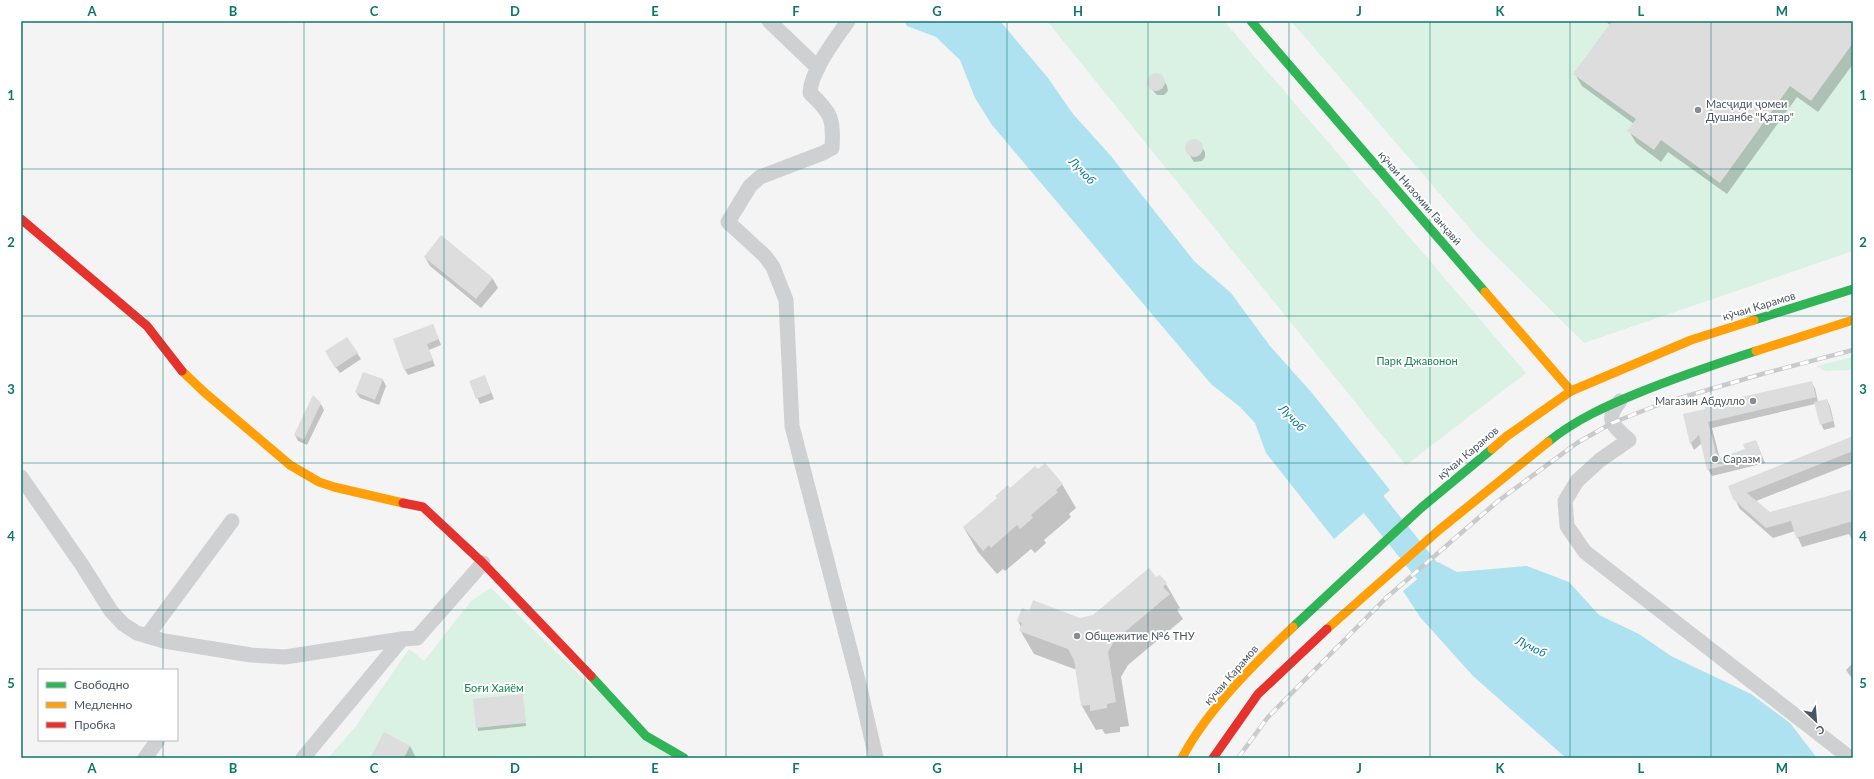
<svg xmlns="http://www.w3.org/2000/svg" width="1874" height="779" font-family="Lato,sans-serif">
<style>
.green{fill:#d9f2e3}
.water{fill:#aee2f0}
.shadow{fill:#0003}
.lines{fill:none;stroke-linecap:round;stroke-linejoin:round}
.river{stroke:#aee2f0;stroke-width:26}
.building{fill:#ddddde}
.street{stroke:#ced0d2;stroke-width:15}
.fast{stroke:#30b455;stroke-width:9}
.slow{stroke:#ff9f0a;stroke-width:9}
.jam{stroke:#e5322d;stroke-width:9}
.rail-casing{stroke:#c9cacc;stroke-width:4.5}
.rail{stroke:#fff;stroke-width:3;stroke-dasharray:9;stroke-linecap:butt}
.grid{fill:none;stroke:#0f766e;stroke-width:1;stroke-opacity:0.55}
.poi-dot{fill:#868d94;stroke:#fff;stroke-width:1.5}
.labels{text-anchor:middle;stroke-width:4;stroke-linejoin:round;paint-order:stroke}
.poi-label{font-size:11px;fill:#4a5661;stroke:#fff;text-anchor:start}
.street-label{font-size:11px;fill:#4a5661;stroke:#fff}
.park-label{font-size:11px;fill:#17864f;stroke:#fff}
.water-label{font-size:12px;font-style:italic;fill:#0c7c9b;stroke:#fff}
.neatline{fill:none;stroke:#0f766e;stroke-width:1.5}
.grid-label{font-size:13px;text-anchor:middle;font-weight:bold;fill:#0f766e}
</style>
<rect width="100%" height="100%" fill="#f4f4f4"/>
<g class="green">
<polygon points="1047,21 1224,21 1526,373 1406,465"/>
<polygon points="1291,21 1853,21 1853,251 1584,343 1477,237"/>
<polygon points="1853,357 1853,370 1826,371 1816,366"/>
<polygon points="491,588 594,689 673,758 328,758 356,726 409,649 424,661 471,601"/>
</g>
<g class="water">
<polygon points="904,21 1000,21 1048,78 1073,114 1111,156 1194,261 1231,293 1270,346 1312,393 1390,490 1334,539 1266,453 1255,423 1240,407 1211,384 992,125 975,98 960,60 936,37 907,26"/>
<polygon points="1438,562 1457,572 1527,566 1569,582 1599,615 1639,634 1671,656 1751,694 1790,723 1817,758 1566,758 1473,676 1420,617 1403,591"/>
</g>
<g class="shadow">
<polygon points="1605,21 1853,21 1853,64 1818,112 1797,97 1727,194 1668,152 1661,162 1636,143 1629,131 1634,124 1582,86 1575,74 1610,25"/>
<polygon points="1153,75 1161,75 1167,86 1168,91 1164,95 1157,95 1149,86 1149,78"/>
<polygon points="1190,141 1198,141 1205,152 1205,157 1202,161 1194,162 1186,150 1187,144"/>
<polygon points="441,237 493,279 498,288 481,308 430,266 425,257"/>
<polygon points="433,325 441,345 429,350 435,366 408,375 405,370"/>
<polygon points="347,338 361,359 340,373 329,358"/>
<polygon points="364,373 383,380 386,386 379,405 360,398 356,392"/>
<polygon points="470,382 487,382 494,399 480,404"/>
<polygon points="1811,382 1815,388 1818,402 1827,400 1830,406 1835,427 1824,430 1821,424 1815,404 1712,428 1720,459 1746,449 1756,441 1765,463 1712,476 1708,469 1702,443 1694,450 1691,443 1684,415"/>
<polygon points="321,404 324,410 307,445 298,441 295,435"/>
<polygon points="1853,437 1853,463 1756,501 1770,513 1853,490 1853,542 1849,534 1802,547 1795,531 1773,538 1740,509 1734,498"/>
<polygon points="1062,484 1076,508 1069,514 1071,517 1044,540 1046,543 1035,553 1031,549 1005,571 1003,569 997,574 978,552 964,528 1010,489"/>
<polygon points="1156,579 1166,584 1180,608 1177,610 1183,619 1128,665 1121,677 1129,726 1120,727 1120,732 1105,734 1102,729 1096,730 1082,706 1077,670 1034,654 1020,630 1021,627 1018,621 1022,609 1030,612 1080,619 1094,616"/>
<polygon points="1853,663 1853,680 1846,670"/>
<polygon points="522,695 526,726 478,731 474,700"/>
<polygon points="410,746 416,758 372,758"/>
</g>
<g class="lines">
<polyline class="river" points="1350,479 1366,495 1449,598"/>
</g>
<g class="building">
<polygon points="1612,21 1853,21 1853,43 1811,101 1790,86 1720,183 1661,140 1654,150 1627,131 1636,119 1573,74"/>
<circle cx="1156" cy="82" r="9"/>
<circle cx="1194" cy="148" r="9"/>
<polygon points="441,235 493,278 476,299 424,257"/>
<polygon points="433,324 439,339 427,344 433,360 404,370 393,339"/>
<polygon points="347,337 358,353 335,368 325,351"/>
<polygon points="363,372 383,379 375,400 355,392"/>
<polygon points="485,375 491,393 476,399 469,381"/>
<polygon points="1812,381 1816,397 1708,422 1716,453 1717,453 1719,458 1745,449 1743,444 1756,440 1762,456 1707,470 1699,435 1690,444 1683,414 1705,409 1705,405"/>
<polygon points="313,395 321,403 304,440 294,435"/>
<polygon points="1827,399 1833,421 1820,425 1814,402"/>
<polygon points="1853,436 1853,451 1747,493 1770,512 1853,489 1853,521 1796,538 1791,521 1766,528 1733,499 1728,486"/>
<polygon points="1045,463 1063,484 1056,490 1058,492 1031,515 1033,518 1020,529 1017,525 991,548 989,545 983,551 963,527 997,498 995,496 1008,485 1010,488 1035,466 1038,469"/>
<polygon points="1149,568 1156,577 1160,575 1167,583 1163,587 1170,594 1114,641 1108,652 1116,702 1107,704 1107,708 1090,711 1090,705 1081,706 1074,660 1068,649 1019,631 1022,623 1017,621 1022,608 1029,611 1033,600 1080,618 1093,615"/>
<polygon points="523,694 526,723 476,728 473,699"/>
<polygon points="384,732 410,746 404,758 370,758"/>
</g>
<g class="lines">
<g class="street">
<polyline points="769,21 818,68"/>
<path d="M848 21C835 40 811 70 810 93 831 113 834 118 832 148L823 153 760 177 750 186 728 222 765 256 773 267 786 300 792 426 859 684 876 758"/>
<path d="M1620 401C1604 421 1613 425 1629 440L1600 460 1577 481 1565 501 1567 526 1585 552 1850 758"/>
<polyline points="21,477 82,565 111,611 123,624 137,633 164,641 251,655 285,657 402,639 417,638 483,563"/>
<polyline points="147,636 232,521"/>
<polyline points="145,758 158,740"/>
<polyline points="303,758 402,639"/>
</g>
<g class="fast">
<polyline points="1251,21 1485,292"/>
<polyline points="1754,320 1853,289"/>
<path d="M1548 442C1575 420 1606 406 1638 393 1677 377 1716 364 1756 351"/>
<polyline points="1293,627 1421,508 1492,449"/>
<polyline points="591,676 646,736 684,758"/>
</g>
<g class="slow">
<polyline points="1485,292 1571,391"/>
<polyline points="1756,351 1853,320"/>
<polyline points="182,371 204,392 290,465 319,482 334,487 403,503"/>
<polyline points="1492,449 1507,436 1571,391 1691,340 1754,320"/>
<polyline points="1327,629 1439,530 1548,442"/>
<path d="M1182 758C1207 710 1254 664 1293 627"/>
</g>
<g class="jam">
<polyline points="21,219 147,326 182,371"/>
<polyline points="403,503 423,507 483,563 591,676"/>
<polyline points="1213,758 1258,694 1327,629"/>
</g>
<g class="rail-casing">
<polyline id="rail" points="1238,758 1268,717 1386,598 1498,501 1577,443 1612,423 1663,403 1762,374 1853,350"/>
</g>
<use href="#rail" class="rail"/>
</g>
<path class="grid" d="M163 21V670M304 21V758M444 21V758M585 21V758M726 21V758M867 21V758M1007 21V758M1148 21V758M1289 21V758M1430 21V758M1570 21V758M1711 21V758M21 169H1853M21 316H1853M21 463H1853M21 610H1853M163 740V758"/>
<g class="poi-dot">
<circle cx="1698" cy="110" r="4"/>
<circle cx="1753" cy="401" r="4"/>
<circle cx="1715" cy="459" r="4"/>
<circle cx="1077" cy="636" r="4"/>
</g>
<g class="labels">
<g class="poi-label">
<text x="1706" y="108">Масҷиди ҷомеи<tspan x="1706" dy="13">Душанбе "Қатар"</tspan></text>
<text x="1745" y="405" text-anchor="end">Магазин Абдулло</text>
<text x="1723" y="463">Саразм</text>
<text x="1085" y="640">Общежитие №6 ТНУ</text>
</g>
<g class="street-label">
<text transform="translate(1420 198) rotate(49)" y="4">кӯчаи Низомии Ганҷавӣ</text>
<text transform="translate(1759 306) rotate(-17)" y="4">кӯчаи Карамов</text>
<text transform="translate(1468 453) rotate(-40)" y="4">кӯчаи Карамов</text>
<text transform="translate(1231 675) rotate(-49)" y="4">кӯчаи Карамов</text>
</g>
<g class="park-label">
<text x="1417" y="365">Парк Джавонон</text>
<text x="494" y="692">Боғи Хайём</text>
</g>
<g class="water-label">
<text transform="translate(1082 171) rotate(46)" y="4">Лучоб</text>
<text transform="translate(1292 418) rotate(46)" y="4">Лучоб</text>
<text transform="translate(1531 647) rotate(26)" y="4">Лучоб</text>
</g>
</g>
<rect width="1874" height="779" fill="none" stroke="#ffffff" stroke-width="44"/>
<rect x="38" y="669" width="140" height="72" fill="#ffffff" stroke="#b7bbc0"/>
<rect x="46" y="682" width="20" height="6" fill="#30b455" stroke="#b7bbc0"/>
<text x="74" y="689" font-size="12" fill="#4a5661">Свободно</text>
<rect x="46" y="702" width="20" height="6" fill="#ff9f0a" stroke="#b7bbc0"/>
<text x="74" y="709" font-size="12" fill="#4a5661">Медленно</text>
<rect x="46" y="722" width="20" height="6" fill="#e5322d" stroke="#b7bbc0"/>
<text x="74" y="729" font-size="12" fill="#4a5661">Пробка</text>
<g transform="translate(1816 721) rotate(154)" stroke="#ffffff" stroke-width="3" paint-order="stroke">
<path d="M0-3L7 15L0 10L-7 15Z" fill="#4a5661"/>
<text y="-6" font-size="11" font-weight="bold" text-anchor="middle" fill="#4a5661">С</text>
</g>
<rect x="22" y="22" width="1830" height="735" class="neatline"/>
<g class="grid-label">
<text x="92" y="16">A</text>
<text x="233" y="16">B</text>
<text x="374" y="16">C</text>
<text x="515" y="16">D</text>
<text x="655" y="16">E</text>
<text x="796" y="16">F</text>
<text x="937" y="16">G</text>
<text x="1078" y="16">H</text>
<text x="1219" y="16">I</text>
<text x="1359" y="16">J</text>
<text x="1500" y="16">K</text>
<text x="1641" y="16">L</text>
<text x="1782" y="16">M</text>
<text x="11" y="100">1</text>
<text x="1863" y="100">1</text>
<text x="11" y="247">2</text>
<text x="1863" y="247">2</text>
<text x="11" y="394">3</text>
<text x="1863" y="394">3</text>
<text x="11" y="541">4</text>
<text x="1863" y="541">4</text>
<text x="11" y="688">5</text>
<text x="1863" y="688">5</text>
<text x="92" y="773">A</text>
<text x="233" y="773">B</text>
<text x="374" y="773">C</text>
<text x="515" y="773">D</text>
<text x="655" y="773">E</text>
<text x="796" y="773">F</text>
<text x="937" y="773">G</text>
<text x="1078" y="773">H</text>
<text x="1219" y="773">I</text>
<text x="1359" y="773">J</text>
<text x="1500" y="773">K</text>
<text x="1641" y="773">L</text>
<text x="1782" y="773">M</text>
</g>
</svg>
